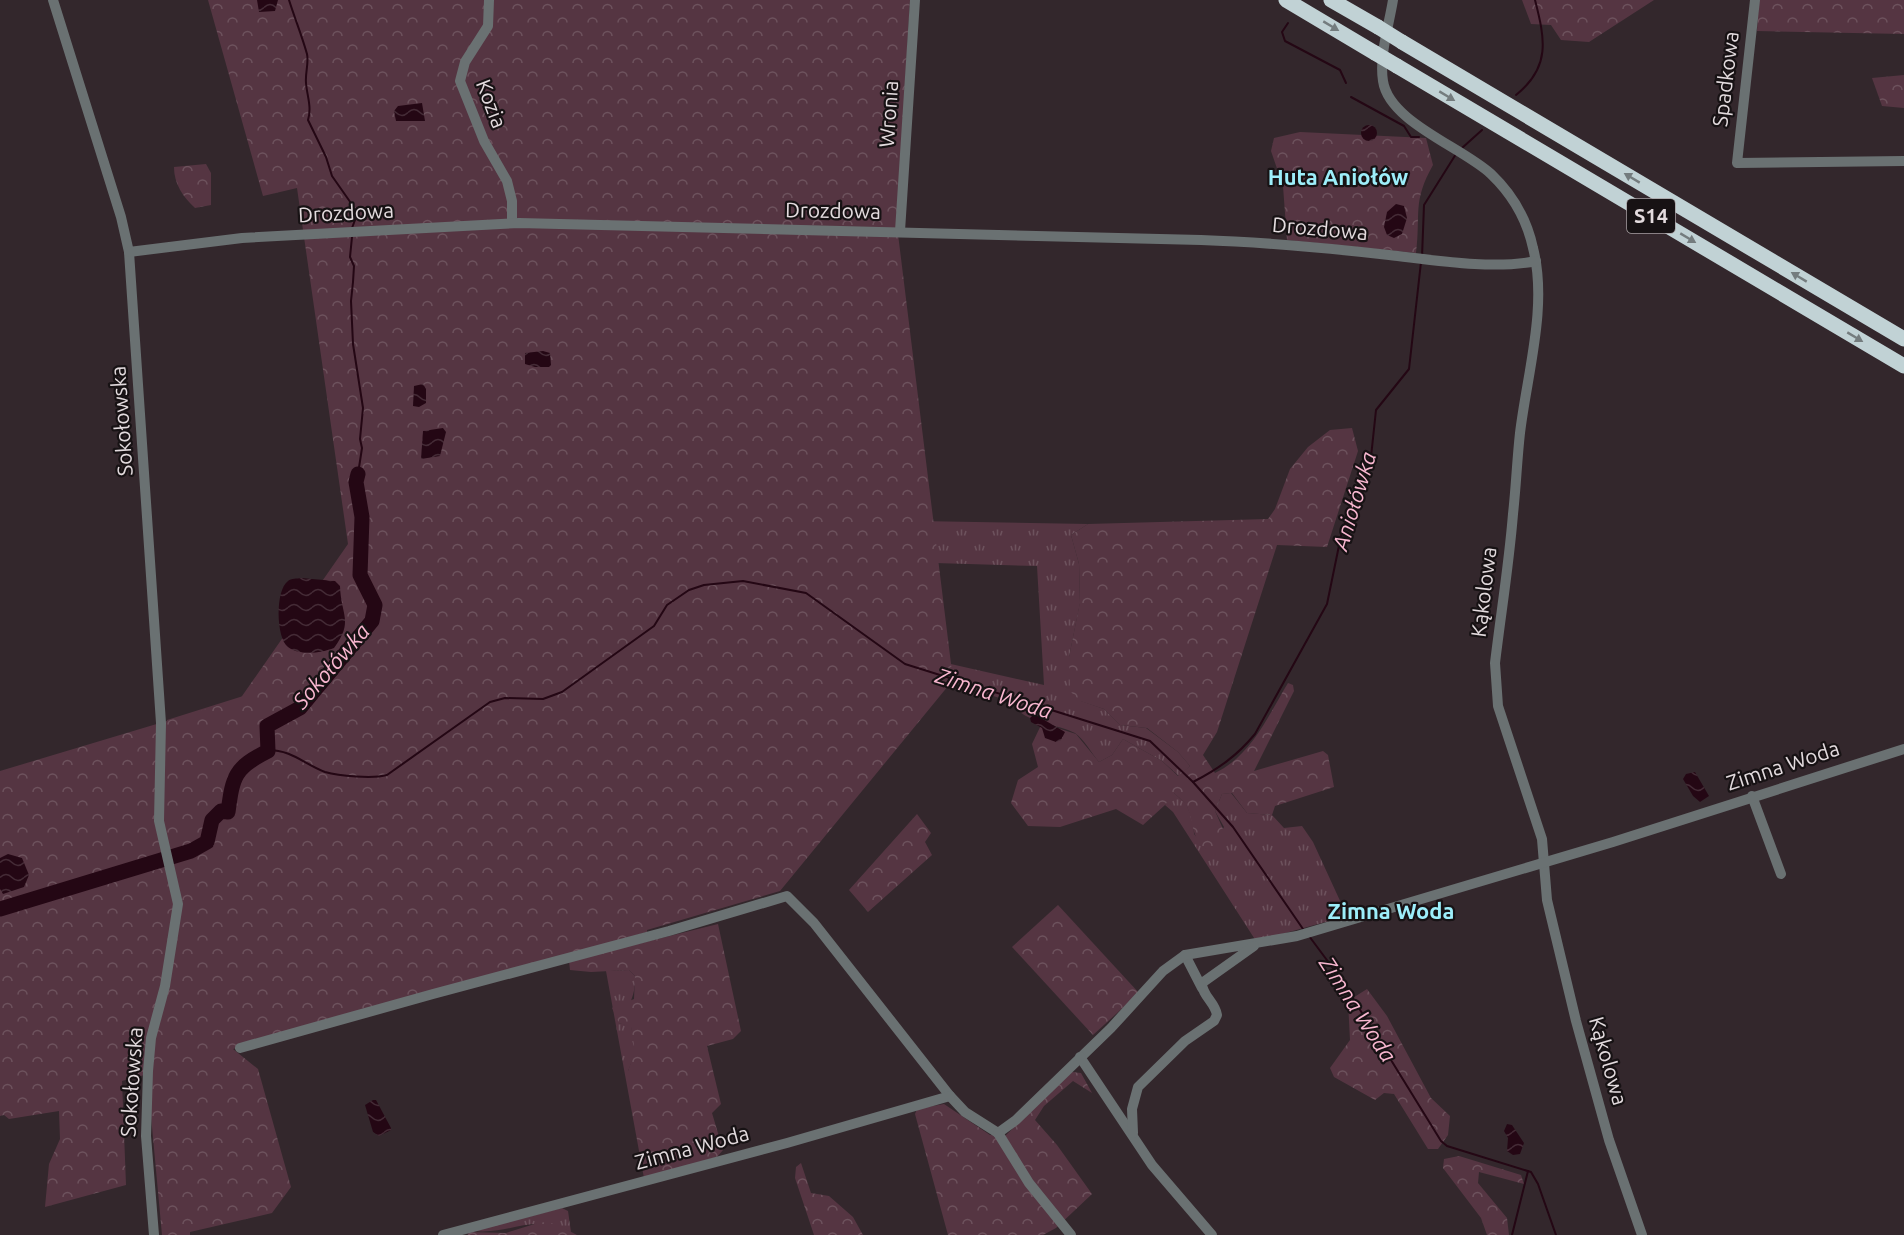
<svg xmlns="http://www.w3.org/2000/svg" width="1904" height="1235" font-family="Ubuntu,sans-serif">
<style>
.grass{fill:url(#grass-tufts)}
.forest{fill:url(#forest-crowns)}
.water{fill:url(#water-waves)}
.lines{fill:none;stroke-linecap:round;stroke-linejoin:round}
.stream{stroke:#240714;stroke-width:2}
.river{stroke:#240714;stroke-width:15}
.minor{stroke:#6a7172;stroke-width:10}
.highway{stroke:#c1d2d5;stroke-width:15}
.highway-bridge{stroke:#c1d2d5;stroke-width:15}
.oneway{fill:#747c7e}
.labels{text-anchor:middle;stroke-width:4.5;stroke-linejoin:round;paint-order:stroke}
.shield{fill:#171214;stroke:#a69fa1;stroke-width:1.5}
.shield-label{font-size:20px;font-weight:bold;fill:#e3dbde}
.street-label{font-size:21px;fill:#e3dbde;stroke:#171214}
.neighbourhood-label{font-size:22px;font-weight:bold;fill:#9deefa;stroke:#171214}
.water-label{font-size:22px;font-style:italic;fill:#f9b7d0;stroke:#171214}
</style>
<defs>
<pattern id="grass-tufts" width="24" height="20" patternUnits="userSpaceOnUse" patternTransform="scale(1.5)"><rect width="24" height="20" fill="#553542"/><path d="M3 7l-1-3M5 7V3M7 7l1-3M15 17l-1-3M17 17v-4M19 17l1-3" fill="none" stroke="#6d525d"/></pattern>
<pattern id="forest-crowns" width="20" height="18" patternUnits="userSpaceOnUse" patternTransform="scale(1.5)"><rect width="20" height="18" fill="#553542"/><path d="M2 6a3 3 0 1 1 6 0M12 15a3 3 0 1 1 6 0" fill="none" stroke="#6d525d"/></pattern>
<pattern id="water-waves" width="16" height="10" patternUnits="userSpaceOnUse" patternTransform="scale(1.5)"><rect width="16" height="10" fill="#240714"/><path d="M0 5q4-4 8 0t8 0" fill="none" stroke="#442b36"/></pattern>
</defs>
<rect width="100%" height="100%" fill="#33272c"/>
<g class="grass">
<path d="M917 521 1088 524 1071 535 1079 564 1080 603 1069 657 1081 701 1104 709 1120 725 1146 728 1178 752 1190 766 1179 776 1162 761 1123 739 1112 755 1099 762C1092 754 1084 739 1075 733 1056 723 1023 724 1012 702L900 666 165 799 167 720 269 688 911 655 1044 685 1037 566 902 562Z"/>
<polygon points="1173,792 1186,804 1193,820 1194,834 1206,849 1213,845 1224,827 1215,811 1222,794 1231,793 1247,813 1272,815 1284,828 1302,826 1313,842 1347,916 1256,941 1173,812 1165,805"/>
<path d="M629 970 635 976C636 995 629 1006 619 1023L631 1026 636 1051 628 1071V1091L606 971Z"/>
<path d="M562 1208 568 1211 571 1232C532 1212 513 1235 473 1231Z"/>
</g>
<g class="forest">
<polygon points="208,0 910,0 897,226 953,680 780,891 647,930 647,932 233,1049 258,1069 291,1187 272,1213 190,1232 190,1235 162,1235 150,1105 152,1073 122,1081 126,1185 45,1207 49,1164 60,1139 59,1111 9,1119 4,1115 0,1116 0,771 240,699 348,544 297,188 263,196"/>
<polygon points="1522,0 1654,0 1589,42 1561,40 1551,25 1531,24"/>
<polygon points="1759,0 1904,0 1904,34 1757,31"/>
<polygon points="1904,75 1904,108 1882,106 1872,78"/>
<path d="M1300 132 1426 138 1433 165C1412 202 1421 214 1416 253L1287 240 1283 186 1271 151 1274 138Z"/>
<path d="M206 164 211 173V205L195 208C183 197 174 184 174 167Z"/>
<path d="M1352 428 1358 451 1327 547 1277 545 1217 732 1203 755 1215 773C1251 756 1268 716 1288 683L1293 685 1294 691 1254 771 1323 751 1328 755 1334 787 1275 806 1272 815 1247 813 1232 793 1222 794 1215 811 1227 838 1207 850C1191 840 1194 821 1187 807 1184 801 1178 797 1174 793L1165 805 1143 825 1116 809 1060 827 1028 826 1011 803 1018 780 1038 767 1032 744 1042 723 1076 734 1099 762 1112 755 1123 739 1162 761 1178 776 1190 766 1178 752 1147 728 1120 725 1104 709 1080 701 1070 691 1069 657 1080 602 1079 564 1071 535 1088 524 1268 519 1275 509 1290 469 1308 447 1330 430Z"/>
<polygon points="917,814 931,833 925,842 932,855 868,912 849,890"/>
<polygon points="1058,905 1139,993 1093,1035 1012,947"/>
<polygon points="718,924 741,1031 733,1039 707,1046 721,1104 712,1113 723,1150 717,1157 644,1178 628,1091 628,1071 635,1051 631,1027 619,1023 612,1008 634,999 635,976 629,970 591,972 570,970 569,961"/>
<polygon points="1367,989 1387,1016 1431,1098 1450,1116 1448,1135 1438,1149 1428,1149 1394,1094 1384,1093 1375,1100 1334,1077 1330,1068 1350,1040 1348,1001"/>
<polygon points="1072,1072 1081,1073 1092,1093 1073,1081 1044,1106 1035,1120 1057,1145 1092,1194 1056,1228 1043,1235 948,1235 915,1114 917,1109 944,1104 990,1135 1005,1136"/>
<polygon points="1459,1156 1521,1175 1524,1184 1479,1172 1478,1183 1507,1218 1509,1235 1487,1235 1481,1218 1443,1168 1444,1159"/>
<polygon points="801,1163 811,1193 829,1196 853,1217 863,1235 814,1235 795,1178 796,1167"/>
<polygon points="541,1222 556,1224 577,1235 468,1235 467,1232 506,1233"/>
</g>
<g class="water">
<polygon points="278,0 275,11 259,12 257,0"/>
<polygon points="422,103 425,121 396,121 394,111 398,106"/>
<circle cx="1369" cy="133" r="8"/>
<polygon points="1396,204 1404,206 1407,218 1402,234 1394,238 1387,235 1384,227 1387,212"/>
<polygon points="543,351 550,353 551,365 549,367 535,367 525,364 525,353"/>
<polygon points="423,384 426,389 426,403 419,407 413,406 414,386"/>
<polygon points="443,428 446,432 440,456 421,459 423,431"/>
<path d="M301 578 335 581 340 586C341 616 354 621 334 648 321 653 300 656 288 647 276 638 275 590 288 581 291 578 297 579 301 578Z"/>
<polygon points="1034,714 1065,732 1061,740 1056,742 1045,738 1042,728 1031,722 1030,718"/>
<polygon points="1695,772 1709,796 1700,802 1693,796 1683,779 1686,774"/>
<polygon points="8,854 22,858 29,875 24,887 3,894 0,889 0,858"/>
<polygon points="373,1100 376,1100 391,1128 391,1130 379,1136 373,1132 365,1105"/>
<polygon points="1507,1124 1512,1125 1524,1143 1520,1154 1513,1155 1507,1151 1508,1138 1504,1131"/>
</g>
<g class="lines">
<g class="stream">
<path d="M289 0C295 19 302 36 307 54 309 63 305 73 306 83 307 96 312 107 308 120L326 157 332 176 353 206 355 220 352 228"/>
<polyline points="1288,23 1282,32 1285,41 1340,70 1346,83"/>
<path d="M1516 95C1551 67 1545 39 1535 0"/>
<polyline points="1351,97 1404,126 1411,137 1419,137"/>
<polyline points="1462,148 1482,130"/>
<polyline points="352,237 350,257 354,266 353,282 351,301 353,344 363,408 360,439 362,448 358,474"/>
<polyline points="1422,257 1424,205 1456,154"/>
<path d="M268 750C292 750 304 764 325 772 339 776 373 779 387 775L490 702 505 698 543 699 562 692 654 626 667 605 689 590 704 585 743 581 806 593 905 664 1150 741 1193 782 1233 827 1303 929"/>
<path d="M1193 782C1218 769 1237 756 1255 734L1327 604 1342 531 1371 457 1376 410 1409 369 1421 262"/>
<polyline points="1309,936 1341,979 1441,1141 1447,1146 1531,1172 1538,1184 1556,1235"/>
<polyline points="1512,1235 1528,1171"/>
</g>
<path class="river" d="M0 909 191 851 207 842 212 820 221 811 228 812C233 776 234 768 268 751L267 726 300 708 372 621 375 605 360 575 362 517 356 482 358 474"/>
<g class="minor">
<polyline points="53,0 121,217 129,252 161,723 159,821 178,904 165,986 151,1038 148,1071 146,1136 154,1235"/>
<polyline points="489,0 488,26 465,62 460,81 484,141 507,181 512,201 512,223"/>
<path d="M1393 0C1389 25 1379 56 1383 81 1389 122 1462 147 1491 174 1512 194 1527 220 1533 248 1548 306 1527 374 1520 433 1517 460 1516 487 1513 514 1509 564 1501 613 1495 663L1498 706 1542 839 1547 900 1576 1021 1609 1140 1642 1235"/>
<polyline points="1755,0 1737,163 1904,161"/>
<polyline points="900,231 915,0"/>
<path d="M129 252 242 238 519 223 1201 240C1264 242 1327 248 1389 255 1433 260 1493 270 1536 261"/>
<polyline points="1752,796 1781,874"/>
<polyline points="1185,955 1202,988"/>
<polyline points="240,1048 433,994 669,931 787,896 814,923 950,1096 965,1112 998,1133 1016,1120 1111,1028 1163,971 1185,955 1297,936 1613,842 1904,749"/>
<polyline points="1080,1057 1152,1165 1212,1235"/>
<polyline points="998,1133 1029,1183 1071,1235"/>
<path d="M1133 1133 1132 1109 1138 1087 1185 1041 1214 1021 1217 1015C1215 1002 1202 996 1202 983L1254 946"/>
<polyline points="443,1235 787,1143 950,1096"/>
</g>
<g class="highway">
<polyline points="1286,0 1375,53"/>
<polyline points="1331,0 1378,27"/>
<polyline points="1402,42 1904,339"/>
<polyline points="1397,66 1904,366"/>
</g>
<g class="highway-bridge">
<polyline points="1378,27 1402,42"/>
<polyline points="1375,53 1397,66"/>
</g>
</g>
<defs><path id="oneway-solid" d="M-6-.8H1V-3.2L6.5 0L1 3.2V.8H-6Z" transform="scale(1.5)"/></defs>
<g class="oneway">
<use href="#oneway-solid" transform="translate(1331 26) rotate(31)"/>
<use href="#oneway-solid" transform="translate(1447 96) rotate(31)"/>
<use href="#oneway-solid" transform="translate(1632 178) rotate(-149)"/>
<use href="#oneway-solid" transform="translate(1688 238) rotate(31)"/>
<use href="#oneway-solid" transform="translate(1799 277) rotate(-149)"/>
<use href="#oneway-solid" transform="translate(1855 337) rotate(31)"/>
</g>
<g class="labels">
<rect class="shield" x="1627" y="199" width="48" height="34" rx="4.5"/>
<g class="shield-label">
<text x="1651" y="223">S14</text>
</g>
<g class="street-label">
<text transform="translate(1726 79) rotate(-83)" y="7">Spadkowa</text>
<text transform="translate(491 104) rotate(69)" y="7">Kozia</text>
<text transform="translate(889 114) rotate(-86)" y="7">Wronia</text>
<text transform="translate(833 211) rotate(1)" y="7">Drozdowa</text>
<text transform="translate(346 213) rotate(-3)" y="7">Drozdowa</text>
<text transform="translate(1320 229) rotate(5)" y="7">Drozdowa</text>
<text transform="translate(122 421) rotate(-94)" y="7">Sokołowska</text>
<text transform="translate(1484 592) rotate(-83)" y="7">Kąkolowa</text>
<text transform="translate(1783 766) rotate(-18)" y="7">Zimna Woda</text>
<text transform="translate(1608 1061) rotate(74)" y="7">Kąkolowa</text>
<text transform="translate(132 1082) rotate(-86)" y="7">Sokołowska</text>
<text transform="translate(692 1148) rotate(-15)" y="7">Zimna Woda</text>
</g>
<g class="neighbourhood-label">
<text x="1338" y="185">Huta Aniołów</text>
<text x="1391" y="919">Zimna Woda</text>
</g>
<g class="water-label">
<text transform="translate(1354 501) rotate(-73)" y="8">Aniołówka</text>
<text transform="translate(331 666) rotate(-49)" y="8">Sokołówka</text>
<text transform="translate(994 693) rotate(18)" y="8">Zimna Woda</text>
<text transform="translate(1358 1009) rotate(57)" y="8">Zimna Woda</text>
</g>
</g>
</svg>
